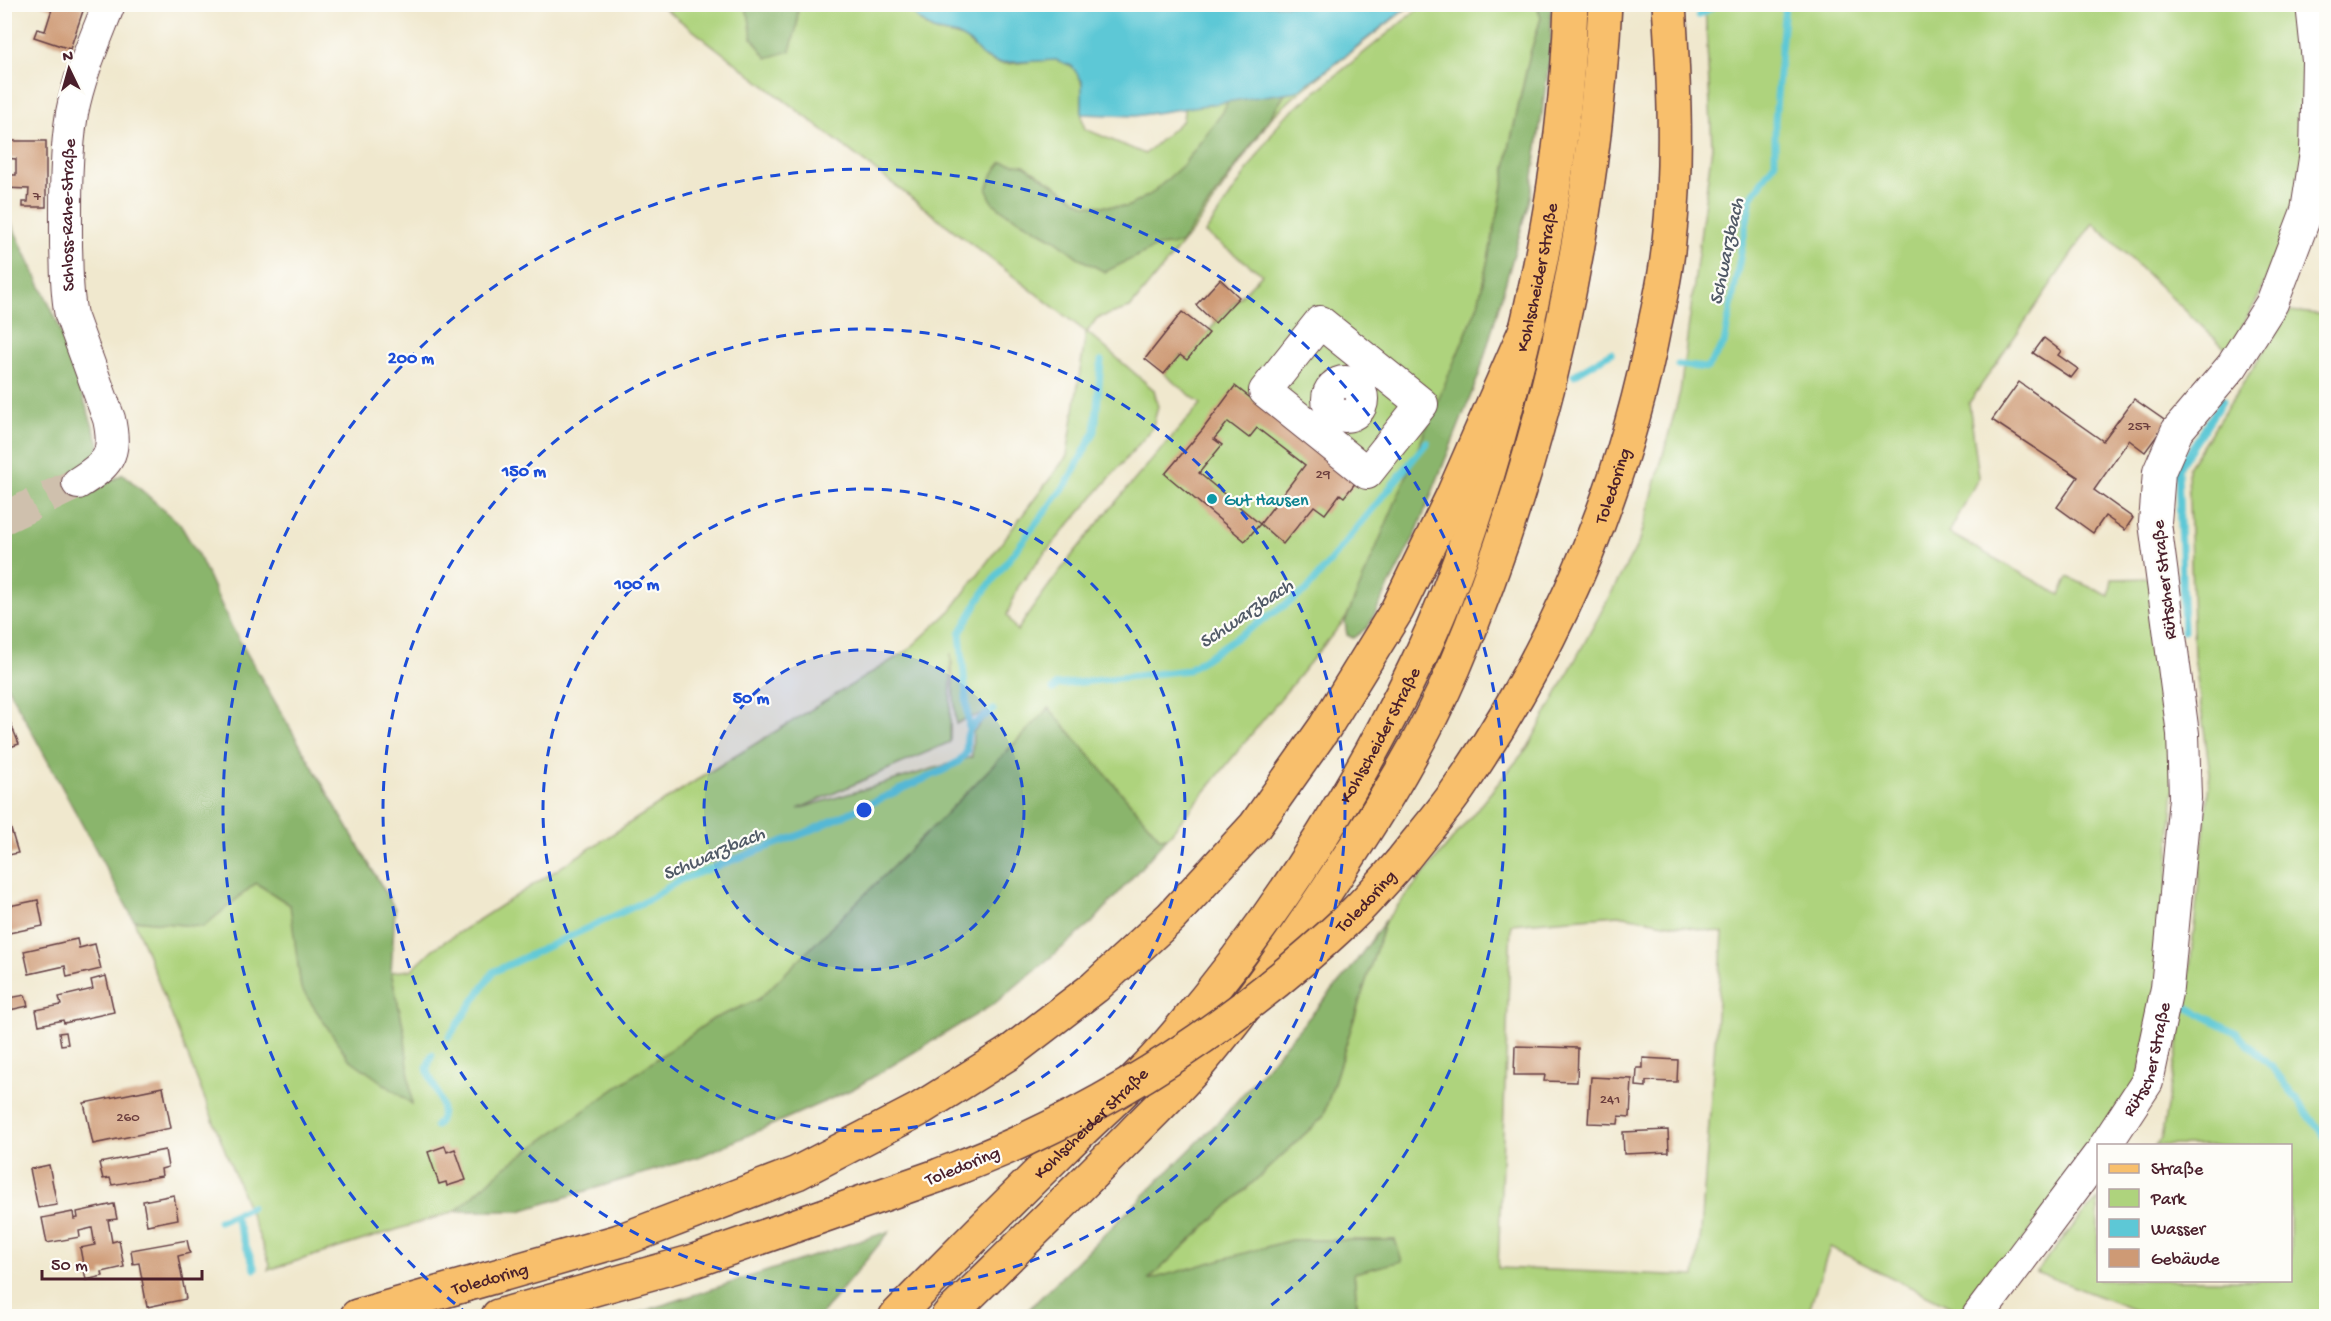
<svg xmlns="http://www.w3.org/2000/svg" width="2331" height="1321" font-family="'Gochi Hand',sans-serif">
<style>
.green{fill:#aed37d;stroke:#7c7954;stroke-width:1.5;fill-rule:evenodd}
.forest{fill:#8ab56c;stroke:#6a6a4c;stroke-width:1.5}
.water{fill:#5dc8d6;stroke:#547480;stroke-width:1.5}
.lines{fill:none;stroke-linecap:round;stroke-linejoin:round}
.stream{stroke:#5dc8d6;stroke-width:7}
.building{fill:#ce9a75}
.minor-tunnel{stroke:#cfc0ad;stroke-width:32;stroke-dasharray:32 16;stroke-linecap:butt}
.minor-casing{stroke:#633d43;stroke-width:34}
.major-casing{stroke:#633d43;stroke-width:36}
.highway-casing{stroke:#633d43;stroke-width:36}
.minor{stroke:#fff;stroke-width:32}
.major{stroke:#f8bf6c;stroke-width:33}
.highway{stroke:#f8bf6c;stroke-width:33}
.highway-bridge-casing{stroke:#633d43;stroke-width:36;stroke-linecap:butt}
.highway-bridge{stroke:#f8bf6c;stroke-width:33}
.ring{fill:none;stroke:#1d4ed8;stroke-width:3;stroke-dasharray:10 8}
.culture-dot{fill:#0f9aa8;stroke:#fdfcf7;stroke-width:2}
.labels{text-anchor:middle;stroke-width:4.5;stroke-linejoin:round;paint-order:stroke}
.number-label{font-size:15px;fill:#6b3e3e}
.street-label{font-size:18px;fill:#4a1f2b;stroke:#fdfcf7}
.culture-label{font-size:18px;fill:#0d838f;stroke:#fdfcf7;text-anchor:start}
.water-label{font-size:20px;font-style:italic;fill:#515a67;stroke:#fdfcf7}
.centre{fill:#1d4ed8;stroke:#fdfcf7;stroke-width:3}
.ring-label{font-size:18px;text-anchor:middle;font-weight:bold;fill:#1d4ed8;stroke:#fdfcf7;stroke-width:4.5;stroke-linejoin:round;paint-order:stroke}
</style>
<rect width="100%" height="100%" fill="#fdfcf7"/>
<filter id="ink" filterUnits="userSpaceOnUse"><feTurbulence type="fractalNoise" baseFrequency=".0167" numOctaves="2"/><feDisplacementMap in="SourceGraphic" scale="12" xChannelSelector="R" yChannelSelector="G"/><feConvolveMatrix kernelMatrix="1 2 1 2 8 2 1 2 1" color-interpolation-filters="sRGB"/></filter>
<filter id="wash" filterUnits="userSpaceOnUse"><feTurbulence type="fractalNoise" baseFrequency=".008" numOctaves="4" result="noise"/><feDisplacementMap in="SourceGraphic" scale="24" xChannelSelector="R" yChannelSelector="G"/><feGaussianBlur stdDeviation="1.35" result="paint"/><feColorMatrix in="noise" values="0 0 0 0 0 0 0 0 0 0 0 0 0 0 0 0 0 1.4 0 .05"/><feComposite in="paint" operator="in"/></filter>
<g filter="url(#wash)">
<rect width="100%" height="100%" fill="#f0e8ce"/>
<g class="green">
<path d="M660 5H907C914 14 922 25 933 30 943 35 954 33 964 39 976 47 983 60 997 63 1017 68 1058 50 1074 68 1090 85 1076 109 1085 129L1145 154 1183 120 1196 5H1411L1296 95 1271 118 1195 228 1130 308 1097 318 1087 332 1154 390 1158 407 1152 429 1042 556 1018 587 1007 615 1017 631C1070 551 1138 476 1201 404L1164 374 1180 355 1187 360 1215 323 1262 274 1205 233 1282 119 1423 5H1537L1541 18 1530 54 1510 144 1500 204 1478 305 1364 579 1346 618 1168 837 1160 838 1049 708 936 824 759 1000 713 1019 505 1167 456 1211 268 1270 270 1264 134 920 203 927 256 883 291 905 301 988 411 1103 404 1030 391 972 411 970 433 949 706 774 907 651 951 610 1067 456 1086 332ZM951 653 956 724 965 719 992 711 973 732 972 757 798 809 950 742Z"/>
<path d="M1705 5H2302L2308 103 2298 202 2258 298 2228 351 2093 223 1969 403 1979 477 1949 533 2060 595 2068 577 2109 596 2112 579 2154 578 2174 786 2161 973 2138 1079 1969 1316 1830 1247 1807 1316H1358L1354 1273 1401 1261 1395 1240 1147 1281 1323 1117 1385 921 1528 747 1640 540 1680 392 1712 146ZM1618 915 1723 933 1701 1232 1695 1276 1498 1268 1511 924Z"/>
<polygon points="2290,311 2326,315 2326,1316 2150,1316 2036,1272 2084,1213 2098,1200 2098,1280 2290,1280 2290,1146 2155,1145 2161,1139 2187,997 2210,773 2194,656 2188,468"/>
</g>
<g class="forest">
<polygon points="744,5 798,5 797,26 790,51 767,58 752,38 749,17"/>
<polygon points="1537,5 1551,5 1551,48 1530,198 1479,375 1416,533 1368,627 1353,638 1347,635 1345,622 1478,305 1500,204 1510,144 1530,54 1541,18"/>
<path d="M1299 71C1264 131 1220 187 1180 244L1158 246 1105 272 1080 259 1057 241 1005 212 992 202 987 189 993 173 1002 162 1024 165 1085 205 1127 207 1151 194 1183 165 1223 112 1237 78Z"/>
<polygon points="4,208 57,321 99,444 92,491 123,474 180,524 201,560 231,626 395,909 391,972 404,1030 412,1104 348,1058 301,988 290,905 256,883 203,927 134,920 5,682"/>
<polygon points="1049,708 1160,838 1168,837 1092,923 994,1004 853,1089 701,1156 520,1211 456,1211 505,1167 713,1019 759,999 936,824"/>
<polygon points="1385,921 1323,1117 1148,1280 1291,1240 1395,1240 1402,1261 1354,1273 1358,1316 1022,1316 1223,1117 1350,970"/>
<polygon points="890,1231 820,1316 629,1316"/>
</g>
<polygon class="water" points="907,5 1410,5 1329,68 1297,91 1135,116 1082,114 1082,81 1072,66 1056,60 998,63 982,56 972,44 957,35 933,30 917,18"/>
<g class="lines">
<g class="stream">
<polyline points="1699,15 1717,4"/>
<polyline points="1678,365 1707,368 1724,344 1751,198 1775,162 1775,121 1785,4"/>
<polyline points="1574,375 1611,353"/>
<polyline points="2184,631 2178,469 2223,400"/>
<polyline points="1053,689 1057,685 1188,670 1306,591 1427,442"/>
<polyline points="969,728 960,633 983,593 1067,483 1095,431 1101,361"/>
<polyline points="2179,997 2179,1003 2235,1032 2274,1069 2326,1139"/>
<path d="M449 1037 493 972 646 901 680 880 805 833 944 770 958 762 967 752C964 726 974 724 993 710"/>
<path d="M432 1055 427 1068C431 1086 452 1109 436 1126"/>
<polyline points="234,1215 255,1269"/>
<polyline points="219,1221 251,1207"/>
</g>
</g>
<g id="blocks">
<g class="building">
<polygon points="38,4 73,4 84,8 70,49 34,37 37,29 45,31 52,9"/>
<polygon points="4,141 46,141 46,207 23,207 23,202 28,202 29,189 4,188 4,175 16,175 16,159 4,158"/>
<polygon points="1220,279 1239,297 1215,323 1196,305"/>
<polygon points="1182,312 1209,333 1187,360 1180,355 1164,374 1145,359"/>
<polygon points="2044,338 2061,351 2058,355 2078,369 2071,378 2033,353"/>
<polygon points="2019,382 2103,441 2134,399 2167,422 2145,452 2129,440 2094,490 2133,518 2125,530 2105,516 2093,533 2057,507 2078,477 1992,420"/>
<polygon points="1235,386 1357,481 1344,497 1340,494 1325,514 1314,506 1283,544 1260,524 1305,465 1257,428 1249,438 1228,422 1214,439 1222,445 1199,473 1260,524 1245,541 1165,474 1203,429"/>
<polygon points="4,707 19,744 4,749"/>
<polygon points="4,806 18,853 4,856"/>
<polygon points="38,900 43,926 4,934 4,907"/>
<polygon points="77,939 79,948 95,944 101,969 67,977 65,966 29,974 24,951"/>
<polygon points="106,976 114,1012 64,1023 63,1020 39,1025 36,1010 61,1005 59,997 93,989 91,980"/>
<polygon points="25,995 28,1006 5,1011 4,999"/>
<polygon points="66,1032 68,1044 61,1045 59,1033"/>
<polygon points="1515,1046 1578,1048 1577,1082 1544,1081 1545,1075 1514,1075"/>
<polygon points="1643,1058 1678,1060 1677,1082 1646,1081 1646,1087 1636,1086 1637,1068 1643,1068"/>
<polygon points="1591,1077 1632,1079 1630,1117 1619,1116 1618,1124 1588,1123"/>
<polygon points="163,1087 171,1128 93,1144 84,1103"/>
<polygon points="1668,1130 1669,1152 1624,1154 1623,1132"/>
<polygon points="445,1146 447,1152 455,1149 466,1180 447,1186 446,1182 439,1184 428,1152"/>
<polygon points="165,1150 168,1167 161,1169 162,1176 112,1185 110,1178 103,1179 99,1163"/>
<polygon points="49,1165 57,1205 38,1208 30,1169"/>
<polygon points="174,1195 178,1219 147,1225 143,1201"/>
<polygon points="114,1204 117,1219 108,1220 112,1242 119,1240 124,1267 102,1272 103,1276 86,1280 80,1248 95,1245 92,1228 79,1231 80,1237 47,1243 42,1218 73,1212 74,1219 78,1218 77,1212"/>
<polygon points="187,1240 190,1253 178,1256 186,1299 147,1307 139,1263 133,1264 131,1250"/>
</g>
</g>
</g>
<g filter="url(#ink)">
<use href="#blocks" fill-opacity="0" stroke="#633d43" stroke-width="1.5"/>
<g class="lines">
<polyline class="minor-tunnel" points="4,518 78,483"/>
<g class="minor-casing">
<g id="minor">
<polygon points="1320,322 1422,404 1367,473 1265,391"/>
<circle cx="1345" cy="399" r="17"/>
<path id="s1" d="M78 483C108 464 117 456 109 419L71 315C66 292 67 269 66 246 66 203 65 156 72 113 79 76 95 40 109 4"/>
<path id="s2" d="M2105 1146 2147 1082 2167 988 2185 798 2183 734 2155 523 2159 472 2177 431 2232 366 2272 303 2307 211 2316 152 2318 61 2312 4"/>
<polyline points="1978,1316 2098,1156"/>
</g>
</g>
<g class="major-casing">
<g id="major">
<path id="s3" d="M896 1316C951 1260 1007 1204 1063 1149 1095 1117 1131 1086 1161 1052 1263 935 1350 803 1417 663 1460 574 1489 477 1513 382 1545 259 1567 132 1571 4"/>
<path d="M948 1316C1009 1256 1071 1196 1131 1135 1154 1111 1179 1088 1200 1063 1251 1003 1295 939 1338 873 1381 808 1423 740 1454 668 1543 459 1593 232 1605 4"/>
</g>
</g>
<g class="highway-casing">
<g id="highway">
<path id="s4" d="M1401 862C1421 836 1443 812 1461 785 1558 644 1623 491 1655 323 1661 296 1667 268 1669 241 1678 162 1674 83 1669 4"/>
<path id="s5" d="M357 1316 619 1241 797 1173 918 1110 1009 1053 1095 987 1171 917 1255 826 1325 727 1397 610 1452 497 1529 322"/>
<polyline points="498,1316 691,1262 937,1176"/>
</g>
</g>
<use href="#minor" class="minor"/>
<use href="#major" class="major"/>
<use href="#highway" class="highway"/>
<g class="highway-bridge-casing">
<g id="highway-bridge">
<path id="s6" d="M937 1176C967 1164 997 1153 1026 1139 1144 1084 1253 1008 1348 919 1367 901 1384 881 1401 862"/>
</g>
</g>
<use href="#highway-bridge" class="highway-bridge"/>
</g>
</g>
<circle cx="864" cy="810" r="160" fill="#1d4ed8" fill-opacity=".12"/>
<g class="ring">
<circle cx="864" cy="810" r="160"/>
<circle cx="864" cy="810" r="321"/>
<circle cx="864" cy="810" r="481"/>
<path d="M469 1315A641 641 0 1 1 1259 1315"/>
</g>
<circle class="culture-dot" cx="1212" cy="499" r="6"/>
<g class="labels">
<g class="number-label">
<text x="37" y="200">7</text>
<text x="2139" y="430">257</text>
<text x="1323" y="478">29</text>
<text x="1610" y="1103">241</text>
<text x="128" y="1121">260</text>
</g>
<g class="street-label">
<text dy="6" stroke="none"><textPath href="#s1" startOffset="290">Schloss-Rahe-Straße</textPath></text>
<text dy="6" stroke="none"><textPath href="#s3" startOffset="1246">Kohlscheider Straße</textPath></text>
<text dy="6" stroke="none"><textPath href="#s4" startOffset="434">Toledoring</textPath></text>
<text transform="translate(2163 580) rotate(-96)" y="6">Rütscher Straße</text>
<text dy="6" stroke="none"><textPath href="#s3" startOffset="760">Kohlscheider Straße</textPath></text>
<text dy="6" stroke="none"><textPath href="#s6" startOffset="513">Toledoring</textPath></text>
<text dy="6" stroke="none"><textPath href="#s2" startOffset="98">Rütscher Straße</textPath></text>
<text dy="6" stroke="none"><textPath href="#s3" startOffset="274">Kohlscheider Straße</textPath></text>
<text transform="translate(962 1165) rotate(-22)" y="6">Toledoring</text>
<text dy="6" stroke="none"><textPath href="#s5" startOffset="138">Toledoring</textPath></text>
</g>
<g class="culture-label">
<text x="1224" y="505">Gut Hausen</text>
</g>
<g class="water-label">
<text transform="translate(1725 251) rotate(-78)" y="7">Schwarzbach</text>
<text transform="translate(1245 612) rotate(-34)" y="7">Schwarzbach</text>
<text transform="translate(713 852) rotate(-23)" y="7">Schwarzbach</text>
</g>
</g>
<circle cx="864" cy="810" r="9" class="centre"/>
<g class="ring-label">
<text x="411" y="363">200 m</text>
<text x="524" y="476">150 m</text>
<text x="637" y="589">100 m</text>
<text x="751" y="703">50 m</text>
</g>
<rect width="2331" height="1321" fill="none" stroke="#fdfcf7" stroke-width="24"/>
<rect x="2097" y="1144" width="195" height="138" fill="#fdfcf7" stroke="#b5a4a5" stroke-width="1.5"/>
<rect x="2109" y="1164" width="30" height="9" fill="#f8bf6c" stroke="#b5a4a5" stroke-width="1.5"/>
<text x="2151" y="1174" font-size="18" fill="#4a1f2b">Straße</text>
<rect x="2109" y="1189" width="30" height="18" fill="#aed37d" stroke="#b5a4a5" stroke-width="1.5"/>
<text x="2151" y="1204" font-size="18" fill="#4a1f2b">Park</text>
<rect x="2109" y="1219" width="30" height="18" fill="#5dc8d6" stroke="#b5a4a5" stroke-width="1.5"/>
<text x="2151" y="1234" font-size="18" fill="#4a1f2b">Wasser</text>
<rect x="2109" y="1249" width="30" height="18" fill="#ce9a75" stroke="#b5a4a5" stroke-width="1.5"/>
<text x="2151" y="1264" font-size="18" fill="#4a1f2b">Gebäude</text>
<g transform="translate(69 69) rotate(355)" stroke="#fdfcf7" stroke-width="4.5" paint-order="stroke">
<path d="M0-4.5L10 22L0 15L-10 22Z" fill="#4a1f2b"/>
<text y="-9" font-size="16" font-weight="bold" text-anchor="middle" fill="#4a1f2b">N</text>
</g>
<path d="M42 1270v9h160v-9" fill="none" stroke="#4a1f2b" stroke-width="3"/>
<text x="51" y="1270" font-size="18" fill="#4a1f2b" stroke="#fdfcf7" stroke-width="4.5" paint-order="stroke">50 m</text>
</svg>
